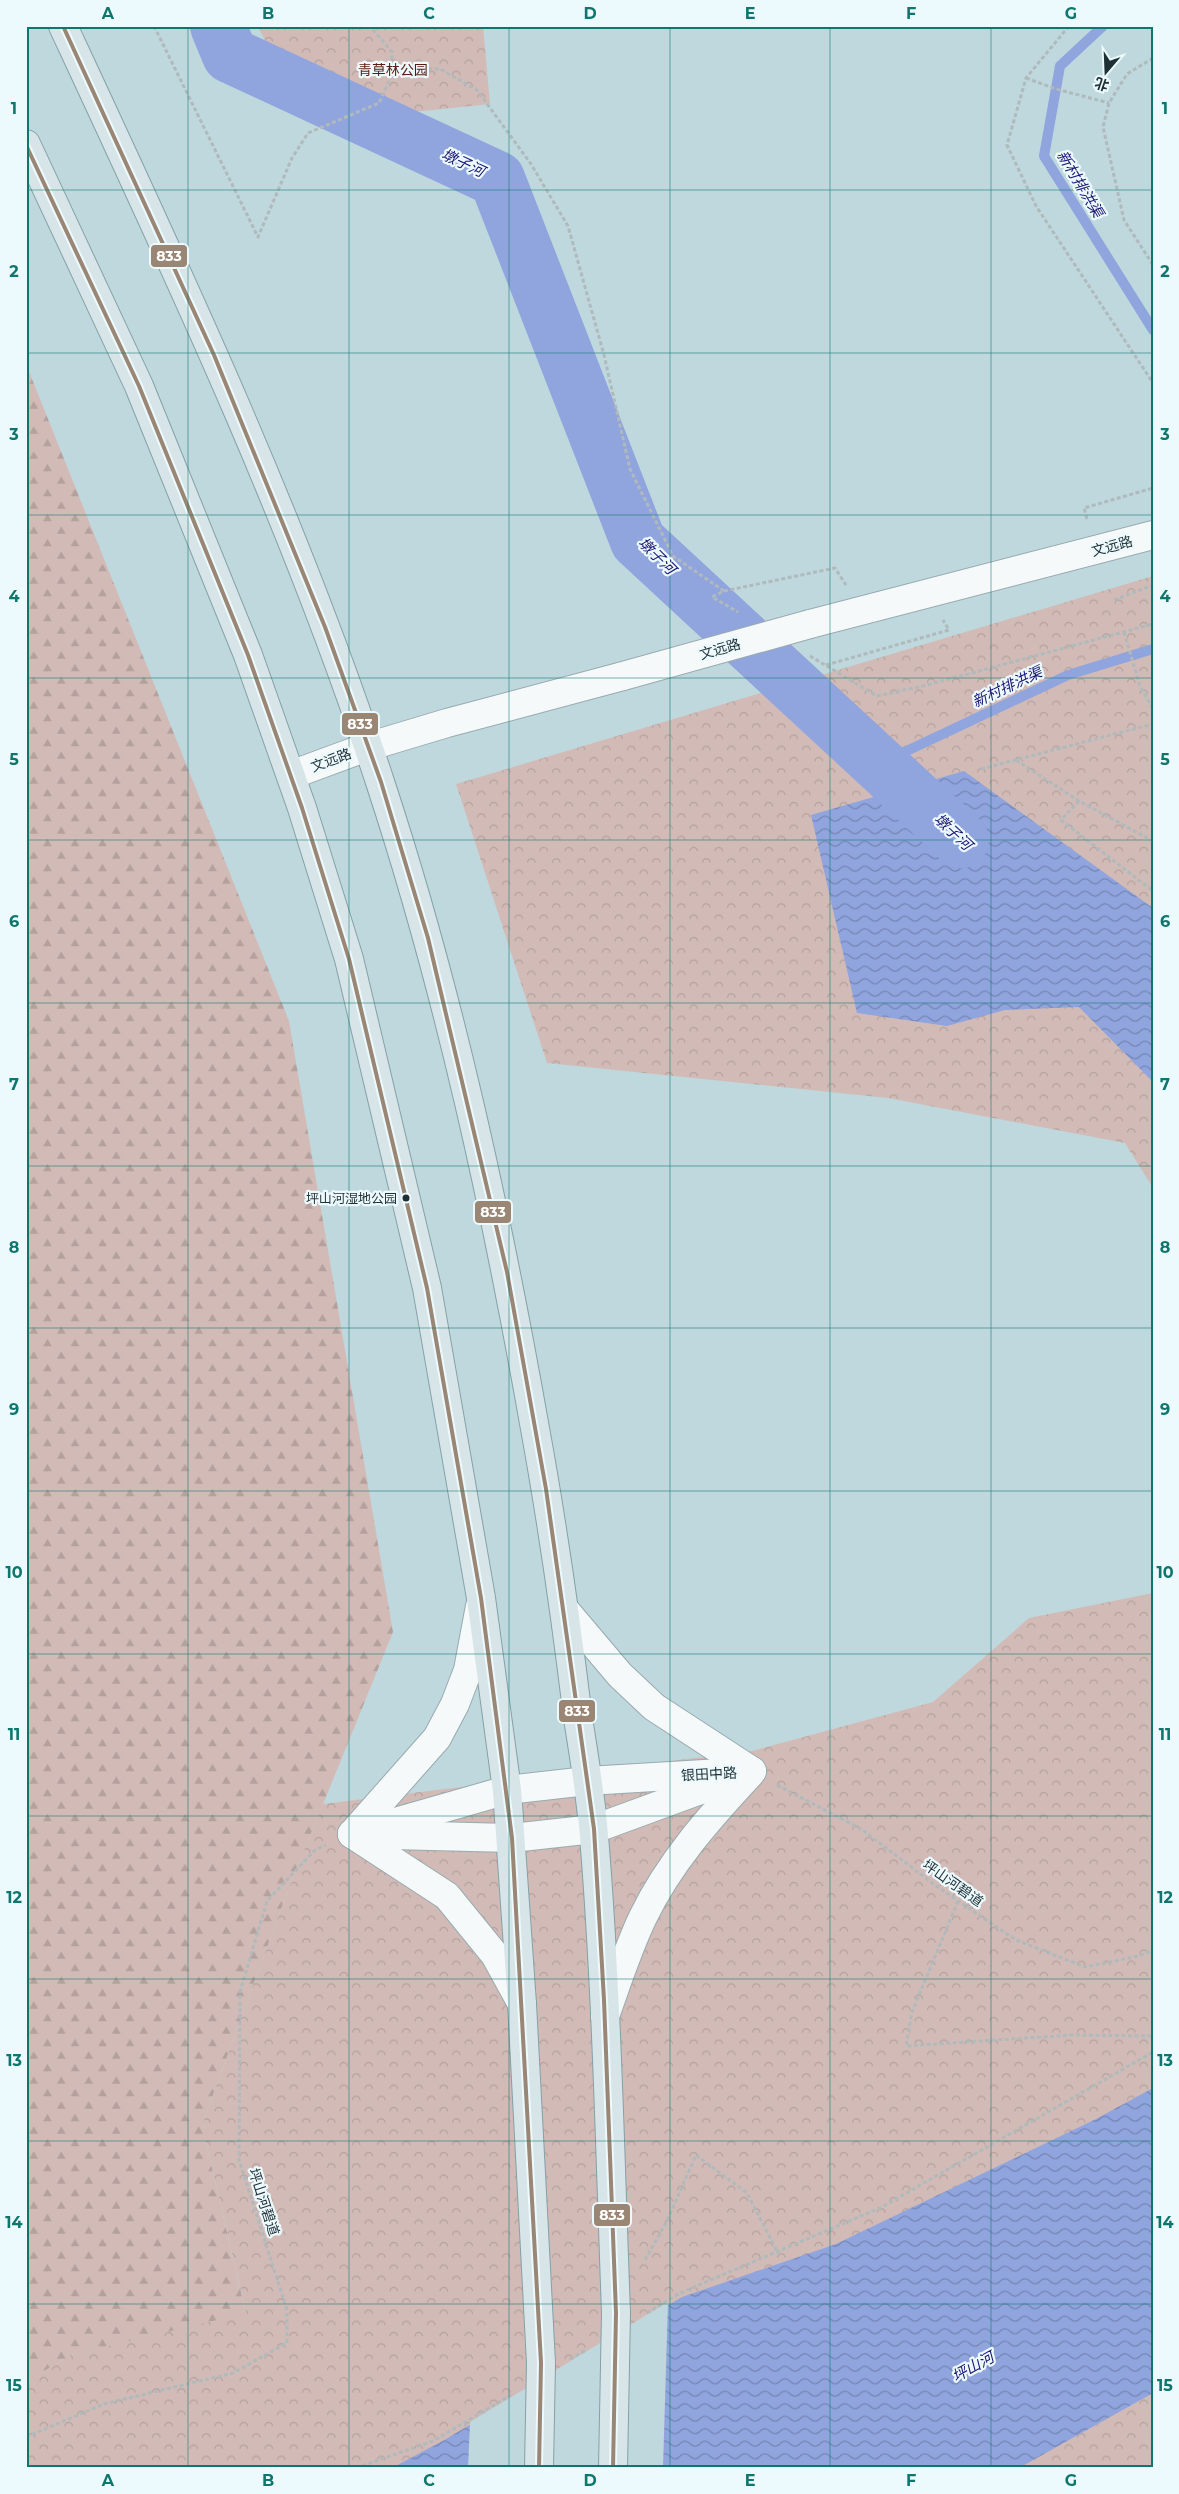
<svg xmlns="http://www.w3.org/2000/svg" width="1179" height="2494" font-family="Montserrat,'Noto Sans SC',sans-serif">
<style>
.forest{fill:url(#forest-firs)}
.park{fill:url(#park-crowns)}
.water{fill:url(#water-waves)}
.pier{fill:#bed8dd}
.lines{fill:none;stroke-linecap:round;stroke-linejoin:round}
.stream{stroke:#90a4de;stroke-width:10}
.river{stroke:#90a4de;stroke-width:56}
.minor-casing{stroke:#98abaf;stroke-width:30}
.major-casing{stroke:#83a1a7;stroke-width:30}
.path{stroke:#b0babc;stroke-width:3;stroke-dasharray:4 2.5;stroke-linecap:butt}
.minor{stroke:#f5f9fa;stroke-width:28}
.major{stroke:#d7e5e8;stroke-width:28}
.minor-bridge-casing{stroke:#98abaf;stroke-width:30;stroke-linecap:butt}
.major-bridge-casing{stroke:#83a1a7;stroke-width:30;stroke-linecap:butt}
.minor-bridge{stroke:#f5f9fa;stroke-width:28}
.major-bridge{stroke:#d7e5e8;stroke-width:28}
.bus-1-casing{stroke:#edfafd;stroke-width:8}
.bus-1{stroke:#9a8675;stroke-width:4}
.grid{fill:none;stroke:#0f766e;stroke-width:1;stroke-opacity:0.55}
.bus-dot{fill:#1e3034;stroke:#edfafd;stroke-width:2}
.labels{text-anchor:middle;stroke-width:4.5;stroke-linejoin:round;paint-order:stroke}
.bus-label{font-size:13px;fill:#1e3034;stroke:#edfafd;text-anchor:end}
.park-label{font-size:14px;fill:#571c0f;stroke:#edfafd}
.street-label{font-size:14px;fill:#1e3034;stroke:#edfafd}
.water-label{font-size:15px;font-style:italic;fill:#1a1573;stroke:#edfafd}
.line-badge{stroke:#edfafd;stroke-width:2}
.badge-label{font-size:14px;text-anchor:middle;font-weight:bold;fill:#fff}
.neatline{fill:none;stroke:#0f766e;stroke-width:2}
.grid-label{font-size:16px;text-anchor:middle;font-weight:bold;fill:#0f766e}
</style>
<defs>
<pattern id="forest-firs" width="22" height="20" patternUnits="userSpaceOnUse" patternTransform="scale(1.25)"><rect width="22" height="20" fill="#d2bbb6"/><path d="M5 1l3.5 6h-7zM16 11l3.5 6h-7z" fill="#b4a19d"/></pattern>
<pattern id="park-crowns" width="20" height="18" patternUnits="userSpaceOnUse" patternTransform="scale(1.25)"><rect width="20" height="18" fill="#d2bbb6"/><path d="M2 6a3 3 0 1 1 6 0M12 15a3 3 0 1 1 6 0" fill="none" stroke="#b4a19d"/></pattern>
<pattern id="water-waves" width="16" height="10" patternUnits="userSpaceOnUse" patternTransform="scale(1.25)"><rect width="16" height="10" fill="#90a4de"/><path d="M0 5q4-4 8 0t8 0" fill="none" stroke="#7586b5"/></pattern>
</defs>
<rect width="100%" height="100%" fill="#bed8dd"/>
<polygon class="forest" points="26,364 289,1021 393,1632 287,1893 202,2125 246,2314 71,2355 26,2382"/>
<g class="park">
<polygon points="258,26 483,26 490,104 384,115 272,56"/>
<polygon points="1153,576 1153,1188 1125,1143 888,1098 547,1063 456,784"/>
<polygon points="1153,1593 1153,2468 26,2468 26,2382 71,2355 246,2313 202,2125 287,1893 323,1804 752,1751 933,1702 1029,1618"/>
</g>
<g class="water">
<polygon points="964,771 1153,908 1153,1082 1079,1007 1005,1010 947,1026 857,1013 811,815"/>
<polygon points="1153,2088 1153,2393 1019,2468 392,2468 446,2439 682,2297 836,2244 1096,2119"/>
</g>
<polygon class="pier" points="668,2302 663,2468 468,2468 470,2422"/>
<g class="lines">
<g class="stream">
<polyline points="1103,26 1060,66 1044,156 1153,330"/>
<polyline points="879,764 1068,675 1153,649"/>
</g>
<polyline class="river" points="218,26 230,55 497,179 638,541 961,840"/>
<g class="minor-casing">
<g id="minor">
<polyline points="810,624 1153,535"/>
<polyline points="291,775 367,747 447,723 623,676"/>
<polyline points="565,1610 620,1675 654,1707 752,1771"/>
<polyline points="378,1827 507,1790 587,1781 721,1773"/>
<polyline points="352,1834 512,1838 594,1829 752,1771"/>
<polyline points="352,1834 437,1738 455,1704 468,1670 480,1606"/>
<polyline points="352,1834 447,1896 495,1955 522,2004"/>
<path d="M605 2016C617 1983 628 1948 643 1917 669 1863 709 1818 750 1774"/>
</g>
</g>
<g class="major-casing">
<g id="major">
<path d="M63 26C179 275 296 524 381 785 449 992 496 1209 534 1423 552 1521 566 1619 578 1718 584 1757 591 1797 594 1836 607 1995 610 2154 616 2313"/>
<polyline points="26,144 139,386 248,655 302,808 349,959 427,1288 481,1598 507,1790 522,2004 541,2363"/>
</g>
</g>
<g class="path">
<polyline points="154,26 258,237 292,158 308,133 379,103 391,77 392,52 370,26"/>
<polyline points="1069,26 1026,78 1007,145 1036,206 1153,383"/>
<polyline points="1153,58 1127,74 1109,103 1103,127 1124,220 1153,265"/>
<polyline points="391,77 412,68 440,69 477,90 531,164 568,226 604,355 630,469 673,556 724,591 712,597 738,612"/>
<polyline points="1026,78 1056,89 1109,103"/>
<polyline points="1087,519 1084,508 1153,488"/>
<polyline points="724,591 835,568 846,585"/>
<polyline points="1114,600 1153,585"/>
<polyline points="1124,632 1140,686 1153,709"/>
<polyline points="810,656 877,696 927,685 1153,624"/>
<polyline points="826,665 949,630 943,620"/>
<polyline points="1016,760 1079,801 1153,841"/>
<polyline points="981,769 1153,724"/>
<polyline points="1079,801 1061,820 1153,891"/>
<polyline points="777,1785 861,1829 939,1888 1016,1940 1085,1967 1139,1956 1153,1950"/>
<polyline points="958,1901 912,2012 906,2046 1071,2035 1153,2036"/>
<polyline points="645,2260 667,2221 696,2155 747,2193 778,2253"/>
<polyline points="647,2313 680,2293 882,2207 1153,2052"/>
<polyline points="570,2359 586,2350"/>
<polyline points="26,2437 104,2404 233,2373 287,2343 287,2310 239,2160 240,1992 267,1901 315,1850 326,1845"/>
<polyline points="356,2468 433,2441 511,2395"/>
</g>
<use href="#minor" class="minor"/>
<use href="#major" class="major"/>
<g class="minor-bridge-casing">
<polyline id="minor-bridge" points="623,676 810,624"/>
</g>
<g class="major-bridge-casing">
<g id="major-bridge">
<polyline points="539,2468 541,2363"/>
<polyline points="613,2468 616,2313"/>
</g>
</g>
<use href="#minor-bridge" class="minor-bridge"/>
<use href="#major-bridge" class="major-bridge"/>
<g class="bus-1-casing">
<g id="bus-1">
<polyline points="63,26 214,355 325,627 381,782 428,938 507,1272 546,1489 594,1829 604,2000 616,2313 613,2468"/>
<polyline points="26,145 139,386 248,655 302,808 349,959 427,1288 481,1598 512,1838 541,2363 539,2468"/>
</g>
</g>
<use href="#bus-1" class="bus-1"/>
</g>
<path class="grid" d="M188 26V2468M349 26V2468M509 26V2468M670 26V2468M830 26V2468M991 26V2468M26 190H1153M26 353H1153M26 515H1153M26 678H1153M26 840H1153M26 1003H1153M26 1166H1153M26 1328H1153M26 1491H1153M26 1654H1153M26 1816H1153M26 1979H1153M26 2141H1153M26 2304H1153"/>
<circle class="bus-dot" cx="406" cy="1198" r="4.5"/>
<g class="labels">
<g class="bus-label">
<text x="397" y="1203">坪山河湿地公园</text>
</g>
<g class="park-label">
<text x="393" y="75">青草林公园</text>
</g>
<g class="street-label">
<text transform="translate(1112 546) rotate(-15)" y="5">文远路</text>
<text transform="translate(720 649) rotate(-16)" y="5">文远路</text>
<text transform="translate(331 760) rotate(-20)" y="5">文远路</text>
<text transform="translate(709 1774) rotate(-3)" y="5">银田中路</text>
<text transform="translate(953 1883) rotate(35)" y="5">坪山河碧道</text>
<text transform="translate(264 2202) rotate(72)" y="5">坪山河碧道</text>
</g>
<g class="water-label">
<text transform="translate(463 163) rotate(25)" y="5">墩子河</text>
<text transform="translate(1080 184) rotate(59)" y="5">新村排洪渠</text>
<text transform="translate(657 556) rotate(45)" y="5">墩子河</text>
<text transform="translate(1007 687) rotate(-25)" y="5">新村排洪渠</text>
<text transform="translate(953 832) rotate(43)" y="5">墩子河</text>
<text transform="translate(973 2367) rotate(-29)" y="5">坪山河</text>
</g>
</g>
<g class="line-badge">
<rect x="150" y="244" width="38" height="24" rx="5" fill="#9a8675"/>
<rect x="341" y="712" width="38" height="24" rx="5" fill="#9a8675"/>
<rect x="474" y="1200" width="38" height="24" rx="5" fill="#9a8675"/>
<rect x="558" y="1699" width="38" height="24" rx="5" fill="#9a8675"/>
<rect x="593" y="2203" width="38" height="24" rx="5" fill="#9a8675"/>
</g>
<g class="badge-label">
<text x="169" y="261">833</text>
<text x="360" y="729">833</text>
<text x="493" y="1217">833</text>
<text x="577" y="1716">833</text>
<text x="612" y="2220">833</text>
</g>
<rect width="1179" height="2494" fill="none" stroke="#edfafd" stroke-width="55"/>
<g transform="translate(1106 72) rotate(199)" stroke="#edfafd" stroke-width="4" paint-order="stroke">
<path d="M0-4L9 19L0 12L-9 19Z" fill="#1e3034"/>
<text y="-8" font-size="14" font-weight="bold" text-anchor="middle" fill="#1e3034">北</text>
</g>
<rect x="28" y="28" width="1124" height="2438" class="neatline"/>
<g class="grid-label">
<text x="108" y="19">A</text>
<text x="268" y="19">B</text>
<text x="429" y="19">C</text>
<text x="590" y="19">D</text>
<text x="750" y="19">E</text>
<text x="911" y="19">F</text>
<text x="1071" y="19">G</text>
<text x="14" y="114">1</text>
<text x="1165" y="114">1</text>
<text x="14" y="277">2</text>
<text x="1165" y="277">2</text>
<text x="14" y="440">3</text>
<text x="1165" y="440">3</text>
<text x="14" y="602">4</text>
<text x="1165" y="602">4</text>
<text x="14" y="765">5</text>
<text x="1165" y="765">5</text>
<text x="14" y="927">6</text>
<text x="1165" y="927">6</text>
<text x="14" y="1090">7</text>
<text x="1165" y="1090">7</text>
<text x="14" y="1253">8</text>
<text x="1165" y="1253">8</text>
<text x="14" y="1415">9</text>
<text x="1165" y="1415">9</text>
<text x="14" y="1578">10</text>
<text x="1165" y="1578">10</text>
<text x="14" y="1740">11</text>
<text x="1165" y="1740">11</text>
<text x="14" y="1903">12</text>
<text x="1165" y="1903">12</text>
<text x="14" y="2066">13</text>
<text x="1165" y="2066">13</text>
<text x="14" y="2228">14</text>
<text x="1165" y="2228">14</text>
<text x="14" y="2391">15</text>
<text x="1165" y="2391">15</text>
<text x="108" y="2486">A</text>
<text x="268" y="2486">B</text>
<text x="429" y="2486">C</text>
<text x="590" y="2486">D</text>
<text x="750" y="2486">E</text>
<text x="911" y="2486">F</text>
<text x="1071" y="2486">G</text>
</g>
</svg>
